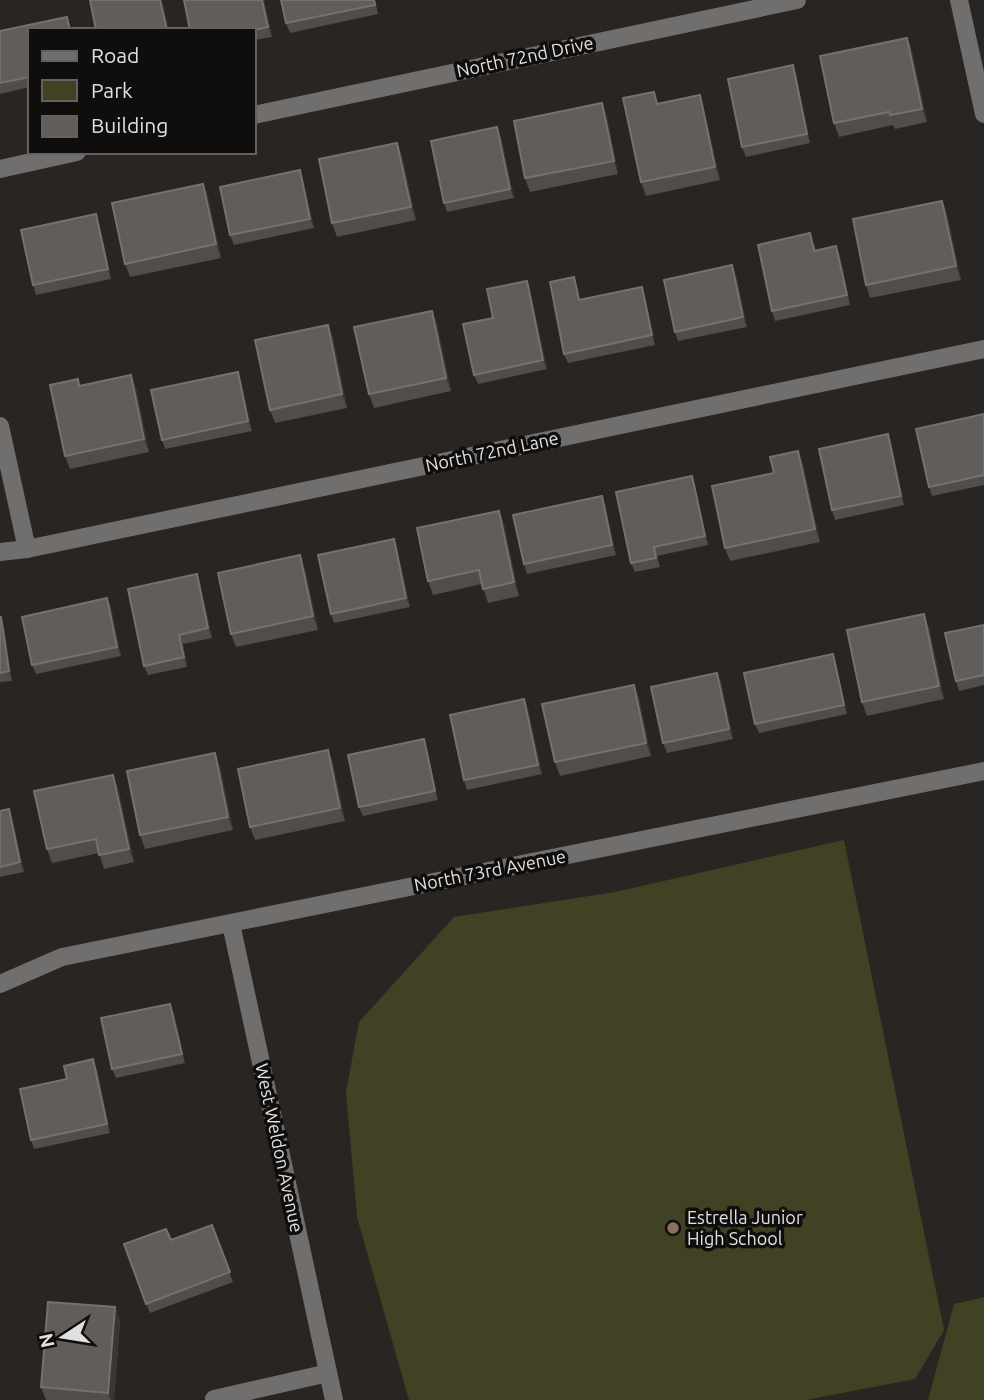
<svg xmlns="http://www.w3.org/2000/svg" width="984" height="1400" font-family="Ubuntu,sans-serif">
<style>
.green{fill:#414224}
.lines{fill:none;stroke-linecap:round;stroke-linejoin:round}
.minor{stroke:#716e6e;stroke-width:18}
.wall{fill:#504d4a}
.shaded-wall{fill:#393633}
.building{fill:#605d5a;stroke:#74716f;stroke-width:2}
.education-dot{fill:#8d6e63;stroke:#0f0e0d;stroke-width:2.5}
.labels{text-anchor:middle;stroke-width:7;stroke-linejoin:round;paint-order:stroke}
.street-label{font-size:18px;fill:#e1e0de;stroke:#0f0e0d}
.poi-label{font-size:18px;fill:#e1e0de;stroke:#0f0e0d;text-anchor:start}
</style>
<rect width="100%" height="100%" fill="#282522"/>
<g class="green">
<polygon points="844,840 944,1330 915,1379 806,1400 409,1400 357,1217 346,1092 359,1022 454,917 615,892"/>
<polygon points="984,1297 984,1400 928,1400 954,1304"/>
</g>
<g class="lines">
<g class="minor">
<polyline points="959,0 984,114"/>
<polyline points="254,115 797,0"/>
<polyline points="0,169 77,152"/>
<polyline points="0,426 27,549"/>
<polyline points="0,552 27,549 984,349"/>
<polyline points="231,924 334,1400"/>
<polyline points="0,984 62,957 984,771"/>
<polyline points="214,1399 328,1373"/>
</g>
</g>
<g class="wall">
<polygon points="184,0 264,0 272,37 254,40 254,30"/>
<polygon points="375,0 378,14 290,33 286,23"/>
<polygon points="67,17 71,30 30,30 30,87 0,94 0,31"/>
<polygon points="907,38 912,51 927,122 895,129 893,125 839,137 834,123"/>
<polygon points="793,65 796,75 810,143 746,157 742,147"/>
<polygon points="602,103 607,117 618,174 530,192 525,178"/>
<polygon points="658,104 704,109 720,180 646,196 641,182"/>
<polygon points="497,127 501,137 514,198 447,212 444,203"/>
<polygon points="397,143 402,156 416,220 337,237 332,223"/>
<polygon points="303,180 314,228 234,245 230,235"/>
<polygon points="203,184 208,197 221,258 130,277 125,264"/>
<polygon points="942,201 947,214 961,280 870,298 866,285"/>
<polygon points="99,223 111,279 36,295 33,285"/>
<polygon points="814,243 816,251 836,246 840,256 850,305 775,321 772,311"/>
<polygon points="736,275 747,327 678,341 675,332"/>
<polygon points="527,281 530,290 547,369 478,384 474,375 493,318"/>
<polygon points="577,286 580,300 645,297 655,345 568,363 564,354"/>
<polygon points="437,324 451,391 374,408 369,394"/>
<polygon points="328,325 333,338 347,408 275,423 270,410"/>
<polygon points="238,372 241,381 252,431 165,449 162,440"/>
<polygon points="80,386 136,388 149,452 70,469 65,456"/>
<polygon points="984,414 984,485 932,496 929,487"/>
<polygon points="891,443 904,505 835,520 832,510"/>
<polygon points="803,464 820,542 730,561 725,548 774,473"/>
<polygon points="692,476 695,485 708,545 657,556 660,567 635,572 631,563"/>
<polygon points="605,505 616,555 527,574 524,564"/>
<polygon points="499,511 504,524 519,596 488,603 482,584 433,595 428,581"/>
<polygon points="397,548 410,607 334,623 331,614"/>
<polygon points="300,555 305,569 318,630 236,647 231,634"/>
<polygon points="197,574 200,583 212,638 183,644 187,667 148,675 144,666"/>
<polygon points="107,598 111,608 121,656 36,674 32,665"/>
<polygon points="0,617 4,627 12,681 0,682"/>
<polygon points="984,625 984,685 959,691 956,681"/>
<polygon points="929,627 944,699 867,716 862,702"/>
<polygon points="836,664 847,714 759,733 755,724"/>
<polygon points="717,673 721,682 733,739 667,753 663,743"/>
<polygon points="639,698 651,756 560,776 555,762"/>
<polygon points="524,699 528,709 542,774 467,790 464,780"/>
<polygon points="427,748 438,800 363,816 359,807"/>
<polygon points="328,750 333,763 345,821 255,840 250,827"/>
<polygon points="220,766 233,830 145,849 140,835"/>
<polygon points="113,775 118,788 134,862 104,869 99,853 52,863 47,849"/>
<polygon points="0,811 12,818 24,872 0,877"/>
<polygon points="170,1004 174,1013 185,1063 116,1078 112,1069"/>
<polygon points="97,1069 110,1133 34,1149 31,1140 67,1079"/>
<polygon points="212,1225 233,1282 150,1313 124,1244 171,1240"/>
<polygon points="115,1307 120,1321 114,1400 46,1400 41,1387"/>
</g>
<g class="shaded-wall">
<polygon points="160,0 162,0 169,30 167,30"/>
<polygon points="262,0 264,0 272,37 268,27"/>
<polygon points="907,38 912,51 927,122 922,109"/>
<polygon points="793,65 796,75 810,143 807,134"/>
<polygon points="700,95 704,109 720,180 715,167"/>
<polygon points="602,103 607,117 618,174 614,161"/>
<polygon points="497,127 501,137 514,198 510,189"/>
<polygon points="397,143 402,156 416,220 411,207"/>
<polygon points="300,170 303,180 314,228 310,219"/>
<polygon points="203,184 208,197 221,258 216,244"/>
<polygon points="942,201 947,214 961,280 956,266"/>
<polygon points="96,214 99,223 111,279 108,269"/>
<polygon points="836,246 840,256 850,305 847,295"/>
<polygon points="732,265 736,275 747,327 743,317"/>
<polygon points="527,281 530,290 547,369 543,360"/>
<polygon points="642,287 645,297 655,345 652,335"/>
<polygon points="432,311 437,324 451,391 446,378"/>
<polygon points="328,325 333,338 347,408 342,394"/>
<polygon points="238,372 241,381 252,431 248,421"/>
<polygon points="131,375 136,388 149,452 144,439"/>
<polygon points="888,434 891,443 904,505 901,496"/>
<polygon points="798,451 803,464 820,542 815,529"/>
<polygon points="692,476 695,485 708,545 705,536"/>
<polygon points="602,496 605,505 616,555 612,545"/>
<polygon points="499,511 504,524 519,596 514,582"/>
<polygon points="394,539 397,548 410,607 406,598"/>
<polygon points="300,555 305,569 318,630 313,616"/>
<polygon points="197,574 200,583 212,638 208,628"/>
<polygon points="107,598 111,608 121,656 117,647"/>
<polygon points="924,614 929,627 944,699 939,686"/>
<polygon points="1,617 4,627 12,681 9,671"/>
<polygon points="179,635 183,644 187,667 184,657"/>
<polygon points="833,654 836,664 847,714 844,705"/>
<polygon points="717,673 721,682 733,739 729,729"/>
<polygon points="634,685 639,698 651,756 646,743"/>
<polygon points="524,699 528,709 542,774 538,765"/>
<polygon points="424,739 427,748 438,800 435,791"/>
<polygon points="328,750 333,763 345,821 340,808"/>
<polygon points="215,753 220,766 233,830 228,817"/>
<polygon points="113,775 118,788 134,862 129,849"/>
<polygon points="9,809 12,818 24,872 20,862"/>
<polygon points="170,1004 174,1013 185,1063 182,1054"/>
<polygon points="93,1059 97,1069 110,1133 107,1124"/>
<polygon points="115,1307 120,1321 114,1400 111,1400 108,1393"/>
</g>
<g class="building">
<polygon points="90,0 160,0 167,30 96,30"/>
<polygon points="184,0 262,0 268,27 254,30 190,30"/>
<polygon points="281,0 374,0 375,5 286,23"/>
<polygon points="67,17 70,30 30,30 30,77 0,83 0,31"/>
<polygon points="907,38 922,109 890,115 889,112 834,123 820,56"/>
<polygon points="793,65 807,134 742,147 728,79"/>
<polygon points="654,92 657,104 700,95 715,167 641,182 623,98"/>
<polygon points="602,103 614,161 525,178 514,121"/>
<polygon points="497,127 510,189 444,203 431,141"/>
<polygon points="397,143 411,207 332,223 319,159"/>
<polygon points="300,170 310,219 230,235 220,187"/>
<polygon points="203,184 216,244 125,264 112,203"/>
<polygon points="942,201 956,266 866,285 853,219"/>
<polygon points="96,214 108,269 33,285 21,230"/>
<polygon points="810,233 814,251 836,246 847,295 772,311 758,245"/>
<polygon points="732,265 743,317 675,332 664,280"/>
<polygon points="574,277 579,300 642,287 652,335 564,354 550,282"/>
<polygon points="527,281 543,360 474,375 463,324 493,318 487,289"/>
<polygon points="432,311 446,378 369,394 354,327"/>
<polygon points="328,325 342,394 270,410 255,340"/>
<polygon points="238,372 248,421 162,440 151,390"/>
<polygon points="131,375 144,439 65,456 50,385 78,379 79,386"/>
<polygon points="984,414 984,475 929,487 916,429"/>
<polygon points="888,434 901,496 832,510 819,449"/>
<polygon points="798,451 815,529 725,548 712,486 774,473 770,457"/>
<polygon points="692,476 705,536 654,547 656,558 631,563 616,492"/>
<polygon points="602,496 612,545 524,564 513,515"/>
<polygon points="499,511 514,582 483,589 479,570 428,581 417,528"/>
<polygon points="394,539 406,598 331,614 318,555"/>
<polygon points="300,555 313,616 231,634 218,573"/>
<polygon points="197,574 208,628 179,635 184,657 144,666 128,589"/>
<polygon points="107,598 117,647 32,665 22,617"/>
<polygon points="924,614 939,686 862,702 847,630"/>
<polygon points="0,617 1,617 9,671 0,673"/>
<polygon points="984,625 984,675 956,681 945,633"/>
<polygon points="833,654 844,705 755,724 744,673"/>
<polygon points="717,673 729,729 663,743 651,687"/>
<polygon points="634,685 646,743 555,762 542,704"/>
<polygon points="524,699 538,765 464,780 450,715"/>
<polygon points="424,739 435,791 359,807 348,755"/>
<polygon points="328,750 340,808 250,827 238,769"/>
<polygon points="215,753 228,817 140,835 127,771"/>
<polygon points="113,775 129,849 99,855 96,839 47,849 34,791"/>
<polygon points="9,809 20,862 0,867 0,811"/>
<polygon points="170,1004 182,1054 112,1069 101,1018"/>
<polygon points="93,1059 107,1124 31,1140 20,1089 67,1079 64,1066"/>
<polygon points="212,1225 230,1272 146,1304 124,1244 166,1229 171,1240"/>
<polygon points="48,1302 115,1307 108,1393 41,1387"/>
</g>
<circle class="education-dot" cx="673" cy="1228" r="7"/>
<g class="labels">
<g class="street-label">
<text transform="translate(525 57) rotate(-12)" y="6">North 72nd Drive</text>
<text transform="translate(492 452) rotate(-12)" y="6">North 72nd Lane</text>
<text transform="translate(490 871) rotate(-11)" y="6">North 73rd Avenue</text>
<text transform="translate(279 1148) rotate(78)" y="6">West Weldon Avenue</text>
</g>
<g class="poi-label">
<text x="687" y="1224">Estrella Junior<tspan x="687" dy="21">High School</tspan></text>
</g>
</g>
<rect x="28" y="28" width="228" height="126" fill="#0f0e0d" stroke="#636261" stroke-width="2"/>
<rect x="42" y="51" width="35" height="10" fill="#716e6e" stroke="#636261" stroke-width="2"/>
<text x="91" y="63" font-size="21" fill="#e1e0de">Road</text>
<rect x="42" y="80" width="35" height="21" fill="#414224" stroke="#636261" stroke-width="2"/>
<text x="91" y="98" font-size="21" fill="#e1e0de">Park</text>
<rect x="42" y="116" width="35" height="21" fill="#605d5a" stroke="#636261" stroke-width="2"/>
<text x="91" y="133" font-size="21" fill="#e1e0de">Building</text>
<g transform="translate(63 1337) rotate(258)" stroke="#0f0e0d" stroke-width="5" paint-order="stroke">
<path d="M0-5L12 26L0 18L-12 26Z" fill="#e1e0de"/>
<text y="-10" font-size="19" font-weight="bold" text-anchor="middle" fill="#e1e0de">N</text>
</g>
</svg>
